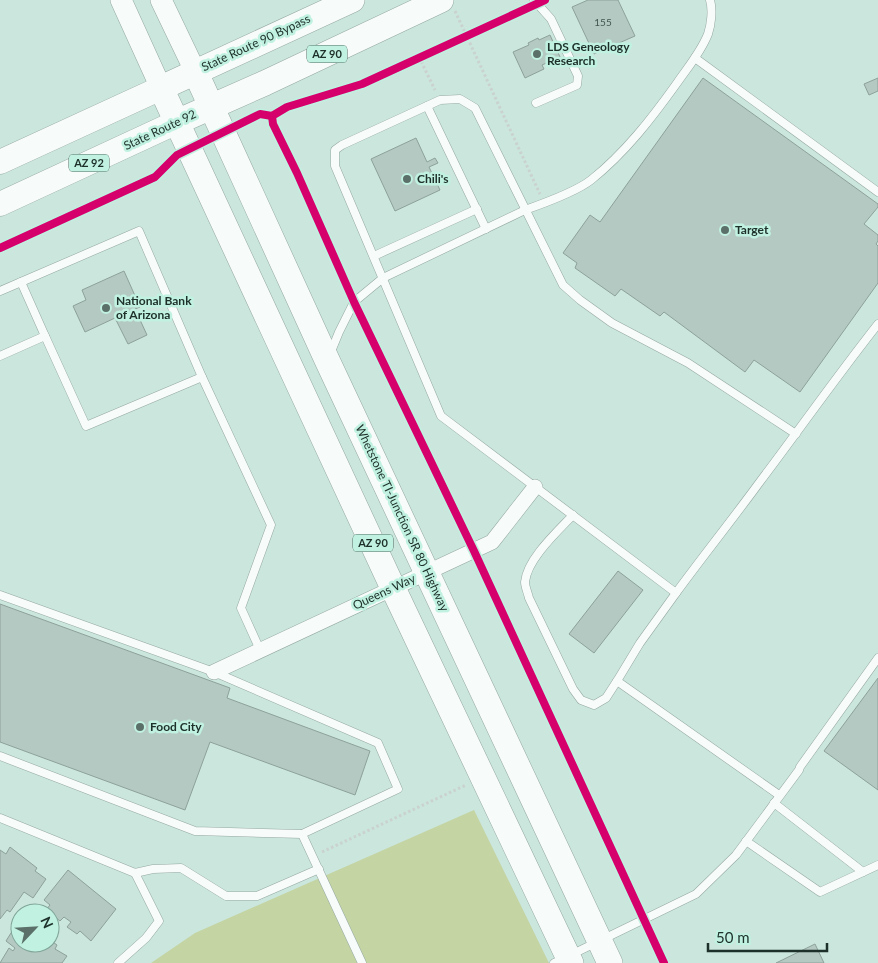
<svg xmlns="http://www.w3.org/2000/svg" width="878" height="963" font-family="Lato,sans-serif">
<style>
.green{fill:#c4d4a3}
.building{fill:#b4c9c2;stroke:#8da19a}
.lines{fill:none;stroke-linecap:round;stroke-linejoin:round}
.service-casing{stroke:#94a8a2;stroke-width:9}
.minor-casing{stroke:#94a8a2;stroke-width:16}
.secondary-casing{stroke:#94a8a2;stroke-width:22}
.primary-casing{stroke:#94a8a2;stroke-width:25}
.trunk-casing{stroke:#94a8a2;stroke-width:26}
.path{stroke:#cad2cf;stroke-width:3;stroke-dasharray:2.5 2.5;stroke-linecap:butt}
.service{stroke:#f7fbfa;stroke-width:8}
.minor{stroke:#f7fbfa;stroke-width:15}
.secondary{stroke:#f7fbfa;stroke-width:21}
.primary{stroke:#f7fbfa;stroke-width:24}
.trunk{stroke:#f7fbfa;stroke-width:25}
.cycleway-casing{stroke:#c0f1e1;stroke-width:11}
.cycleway{stroke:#d6006c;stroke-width:8}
.poi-dot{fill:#5a7069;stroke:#c0f1e1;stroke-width:2}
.labels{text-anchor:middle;stroke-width:5;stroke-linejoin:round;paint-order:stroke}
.number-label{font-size:10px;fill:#435650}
.shield{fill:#c0f1e1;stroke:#4e6a61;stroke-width:1}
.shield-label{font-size:11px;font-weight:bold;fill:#1d302a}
.street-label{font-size:12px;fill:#1d302a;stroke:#c0f1e1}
.poi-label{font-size:12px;font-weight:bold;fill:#1d302a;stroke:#c0f1e1;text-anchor:start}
</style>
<rect width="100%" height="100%" fill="#cbe6dd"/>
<polygon class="green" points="474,810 549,963 151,963 195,933"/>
<g class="building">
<polygon points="588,0 618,0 635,36 594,54 572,7"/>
<polygon points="550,35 560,57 542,65 544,69 525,78 513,52 529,45 528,43 538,38 539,40"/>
<polygon points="703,78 878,204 878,207 864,224 878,235 878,241 876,244 878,246 878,283 800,392 754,360 745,372 664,312 660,316 621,289 615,296 575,268 577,263 563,253 590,215 600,222"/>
<polygon points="878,78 878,91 869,95 864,84"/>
<polygon points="416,138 427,162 435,158 438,163 429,167 440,190 395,211 371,159"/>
<polygon points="124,271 140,307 135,309 147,335 128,344 115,318 85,332 73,306 86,300 82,290"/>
<polygon points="618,571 643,590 594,653 569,634"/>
<polygon points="0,604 230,688 227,698 370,751 355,795 210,742 185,810 0,742"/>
<polygon points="878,678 878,790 824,751"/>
<polygon points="10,847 37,868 35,871 46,879 33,898 24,892 10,912 7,910 0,919 0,850 6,854"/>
<polygon points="68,870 116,909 91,941 80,931 77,934 67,927 71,922 64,917 60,921 46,910 50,905 44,900"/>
<polygon points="16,925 20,929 20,943 50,943 50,940 57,945 55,949 67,956 62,963 0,963 9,948 13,951 15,948 6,941"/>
<polygon points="815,944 824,963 776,963"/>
</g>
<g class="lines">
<g class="service-casing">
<g id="service">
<polyline points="534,0 551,19 578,76 577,85 536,103"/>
<polyline points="695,58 878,192"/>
<polyline points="427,106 486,229"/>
<polyline points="374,256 477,209"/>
<polyline points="0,291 21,282"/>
<polyline points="45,336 21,282 139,231 202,377 271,525 241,608 260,650"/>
<path d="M330 354 339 332 354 302 383 278 525 210C542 204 577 191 591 180 625 153 652 118 677 83 688 67 701 52 708 34 711 25 713 10 710 0"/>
<polyline points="0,356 45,336 86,426 202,377"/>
<path d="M796 434 688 363 612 323 580 300 563 285 475 108 460 99 440 100 342 145 335 150V166L441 416 676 593C703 556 732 520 759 483 799 430 837 376 878 324"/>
<path d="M573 515C558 531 527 559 525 582 525 587 528 593 529 598L573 689 581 700 594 705 606 698 617 681"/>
<polyline points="676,593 640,643 617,681 779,795"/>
<polyline points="0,595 214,672 378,743 398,789 302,834 362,963"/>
<polyline points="0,756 195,831 302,834"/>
<polyline points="774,803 863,872"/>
<polyline points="0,818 135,873 159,921 146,938 118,963"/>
<polyline points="746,841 820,892 878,865"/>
<polyline points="135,873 153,869 181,868 226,896 257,896 319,869"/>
<polyline points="554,963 696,894 736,855 799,770 800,767 878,658"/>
</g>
</g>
<g class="minor-casing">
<polyline id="minor" points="214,672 492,542 535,487"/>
</g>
<g class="secondary-casing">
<g id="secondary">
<polyline points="121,0 161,88"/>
<polyline points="161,0 195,71"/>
</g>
</g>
<g class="primary-casing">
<g id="primary">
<polyline points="0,162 161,88"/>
<polyline points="0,204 177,122"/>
</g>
</g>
<g class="trunk-casing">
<g id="trunk">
<polyline points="352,0 161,88 393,588 571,963"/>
<polyline points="195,71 327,360 610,963"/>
<polyline points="177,122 265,83 441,0"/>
</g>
</g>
<g class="path">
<polyline points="455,11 540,194"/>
<polyline points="419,57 435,90"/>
<polyline points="322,852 466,785"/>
</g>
<use href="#service" class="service"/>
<use href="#minor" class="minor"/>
<use href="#secondary" class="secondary"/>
<use href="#primary" class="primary"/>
<use href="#trunk" class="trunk"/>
<g class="cycleway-casing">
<g id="cycleway">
<polyline points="545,0 362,84 287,107 272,116 273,124 297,173 354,302 474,551 664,963"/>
<polyline points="0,248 155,177 177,155 260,114 272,116"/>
</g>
</g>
<use href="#cycleway" class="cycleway"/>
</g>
<g class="poi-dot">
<circle cx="537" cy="54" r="5"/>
<circle cx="407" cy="179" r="5"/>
<circle cx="725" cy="230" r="5"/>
<circle cx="106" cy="308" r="5"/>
<circle cx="140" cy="727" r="5"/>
</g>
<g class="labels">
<g class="number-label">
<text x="603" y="26">155</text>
</g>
<g class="shield">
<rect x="307" y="45.5" width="40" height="17" rx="4"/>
<rect x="69" y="154.5" width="40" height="17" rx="4"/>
<rect x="353" y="534.5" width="40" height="17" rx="4"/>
</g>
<g class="shield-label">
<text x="327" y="58">AZ 90</text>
<text x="89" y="167">AZ 92</text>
<text x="373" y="547">AZ 90</text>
</g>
<g class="street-label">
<text transform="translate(256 43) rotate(-25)" y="4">State Route 90 Bypass</text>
<text transform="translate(160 130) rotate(-25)" y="4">State Route 92</text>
<text transform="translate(402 518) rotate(65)" y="4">Whetstone TI-Junction SR 80 Highway</text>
<text transform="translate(384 592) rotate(-25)" y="4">Queens Way</text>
</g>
<g class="poi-label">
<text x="547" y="51">LDS Geneology<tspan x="547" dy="14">Research</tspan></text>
<text x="417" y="183">Chili's</text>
<text x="735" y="234">Target</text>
<text x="116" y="305">National Bank<tspan x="116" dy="14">of Arizona</tspan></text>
<text x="150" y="731">Food City</text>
</g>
</g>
<g transform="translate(35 928) rotate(65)"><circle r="24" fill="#c0f1e1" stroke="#7fa498"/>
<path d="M0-4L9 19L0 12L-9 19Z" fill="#5a7069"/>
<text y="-8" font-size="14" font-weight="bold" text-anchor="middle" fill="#1d302a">N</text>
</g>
<path d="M708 943v8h119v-8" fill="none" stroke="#1d302a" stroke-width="2.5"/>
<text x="716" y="943" font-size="15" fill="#1d302a" stroke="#c0f1e1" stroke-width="4" paint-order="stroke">50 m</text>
</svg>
